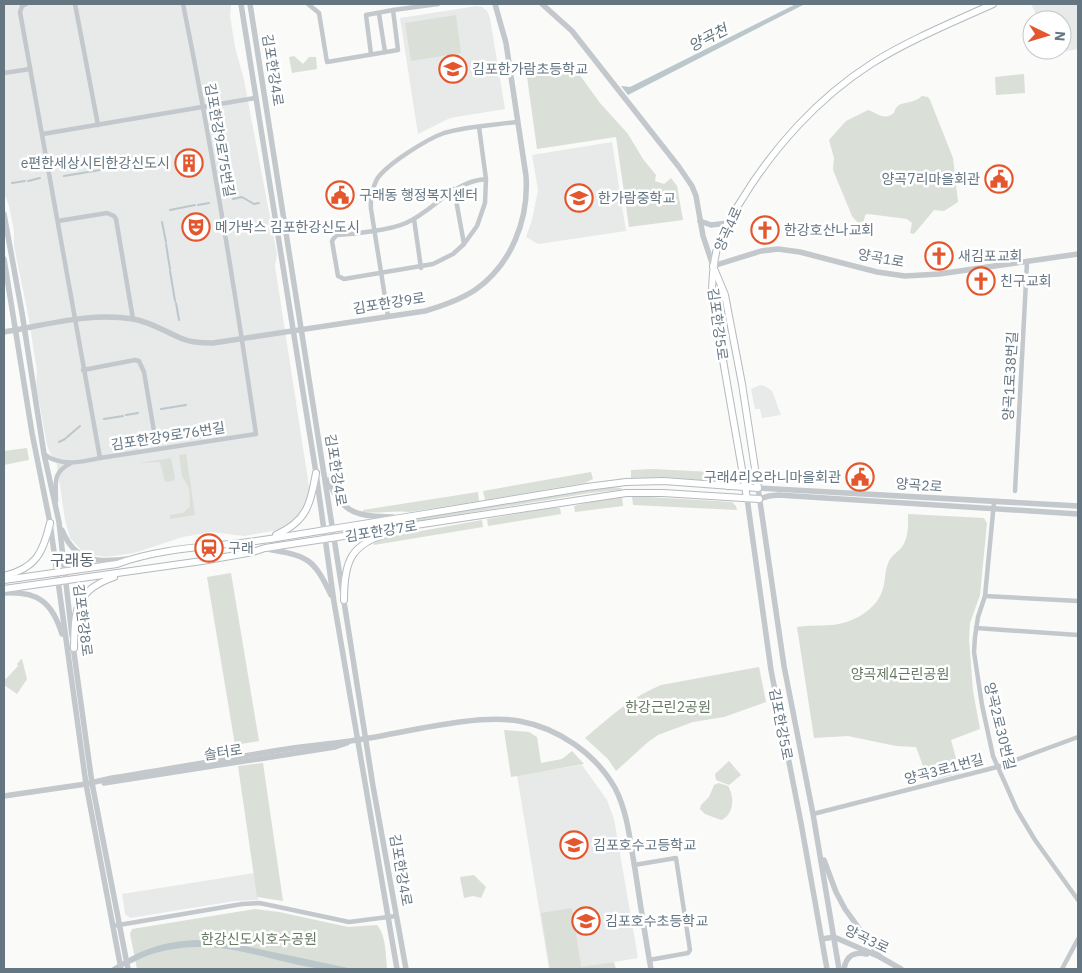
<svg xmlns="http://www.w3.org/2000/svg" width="1082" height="973" font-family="'IBM Plex Sans','Noto Sans KR',sans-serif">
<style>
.built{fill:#e8e9e9}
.green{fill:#dadfd7}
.water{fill:#bbc7cb}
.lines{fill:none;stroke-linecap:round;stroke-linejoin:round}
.stream{stroke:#bbc7cb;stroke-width:2}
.secondary-casing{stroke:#b3babf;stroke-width:8}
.minor{stroke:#c3c8cc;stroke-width:4.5}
.tertiary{stroke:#c3c8cc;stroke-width:5.5}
.secondary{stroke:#fff;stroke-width:6}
.labels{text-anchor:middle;stroke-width:5;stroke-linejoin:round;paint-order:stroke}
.poi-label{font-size:14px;fill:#657683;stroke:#fff;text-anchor:start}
.street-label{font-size:14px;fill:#657683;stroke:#fff}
.park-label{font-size:14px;fill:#687a64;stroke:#fff}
.water-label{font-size:15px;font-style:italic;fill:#60757c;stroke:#fff}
.quarter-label{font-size:16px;fill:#57646e;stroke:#fff}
</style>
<rect width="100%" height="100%" fill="#fafaf8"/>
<g class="built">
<polygon points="4,4 231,4 230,16 235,47 244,80 277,254 275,266 310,493 302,513 284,529 244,536 211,532 183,537 134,553 107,557 89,555 82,551 70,538 65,520 56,459 51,455 47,445 36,385 37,371 28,314 14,246 14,231 9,206 4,193"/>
<polygon points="1031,4 1078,4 1078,49 1061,52 1055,50 1062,50 1062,20 1039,20"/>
<polygon points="477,6 482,7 487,11 490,18 505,109 450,118 418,134 400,18"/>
<polygon points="612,142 626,231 538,244 526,237 532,220 538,190 532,155"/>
<polygon points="760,385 765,386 772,391 781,415 762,418 760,409 755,409 751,389"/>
<polygon points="582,765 607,800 614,819 638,958 572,969 549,969 517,775"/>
<polygon points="254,873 258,900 235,901 130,918 125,914 122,894"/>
</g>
<g class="green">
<polygon points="456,15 461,53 411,61 405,23"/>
<polygon points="294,56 303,64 309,57 316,57 317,69 292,73 289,57"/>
<polygon points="569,63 571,63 600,103 628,134 643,159 656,175 655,181 664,184 671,178 677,186 683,220 629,227 616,137 537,149 527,77 569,69"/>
<polygon points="1024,74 1025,93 996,95 995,77"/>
<path d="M922 96 928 97 930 100 953 158 958 202 944 211 934 210 914 234 910 233 912 223 907 219 868 214 865 215 864 221 858 223 852 216 833 170 834 158 829 140 846 121 868 110C877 113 884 121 894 113 898 98 910 107 922 96Z"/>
<polygon points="27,448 29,460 4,465 4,451"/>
<polygon points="186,454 195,515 170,519 170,515 183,513 190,507 189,488 182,476 179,455"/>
<polygon points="171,458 175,478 173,481 165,482 160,462 139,463"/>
<polygon points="653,469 733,473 732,476 726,482 664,477 631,478 631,470"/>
<polygon points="591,472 593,479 585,483 485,500 483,491"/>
<polygon points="610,487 622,488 621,490 590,493 400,524 398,523 400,521"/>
<path d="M478 492 479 501 410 512C394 510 380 514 363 512V510Z"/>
<polygon points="632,496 732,502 736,506 737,510 633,505"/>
<polygon points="622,497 623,506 575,512 574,506 590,502"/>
<polygon points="550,508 560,508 561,514 488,526 487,519"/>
<path d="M908 514 984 518 987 523 980 595 970 623 969 639 973 691 980 729 951 740 960 773 934 780 927 777 916 747 896 746 848 736 814 738 797 627C809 625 819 626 831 625 850 624 873 612 881 594 886 584 884 571 889 561 892 555 898 552 902 547 909 537 908 525 908 514Z"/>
<polygon points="482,520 483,527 374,545 373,541 382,538"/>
<polygon points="231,573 259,741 235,745 207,577"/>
<polygon points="21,659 22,659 27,679 17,694 4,685 4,678 6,679 18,666 17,664"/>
<path d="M759 667 766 702 724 717 693 722 658 735 648 742 616 771 608 759 585 738C609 718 631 697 661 685Z"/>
<polygon points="504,730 529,732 537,737 541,763 562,759 572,751 584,764 511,777"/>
<polygon points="729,761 741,775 729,785 716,780 715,774"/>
<polygon points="263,763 283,901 257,897 238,766"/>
<path d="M719 783 728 786C735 797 734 815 721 820L705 814 700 809 701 805 709 797 714 785Z"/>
<polygon points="474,875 486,887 481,898 473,896 464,898 460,877"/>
<polygon points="572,908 581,967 614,962 616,969 550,969 541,913"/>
<path d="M255 909 279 912 348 927 377 925C386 935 386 956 387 969H137L130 934 132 929Z"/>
</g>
<g class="water">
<polygon points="796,4 805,4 628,95 621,86 630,87"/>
<path d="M196 940 244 946 353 969C343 969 332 970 322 969 281 964 240 946 198 947 181 947 164 950 149 955 135 960 124 969 110 969 140 950 160 942 196 940Z"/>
</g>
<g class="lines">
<g class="stream">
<polyline points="64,176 112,168"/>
<polyline points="28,181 40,178"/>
<polyline points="12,183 25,181"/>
<polyline points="233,199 242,197 254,204 259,203"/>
<polyline points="198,205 209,203"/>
<polyline points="170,210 195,205"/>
<polyline points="162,222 166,242"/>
<polyline points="166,244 170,269"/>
<polyline points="170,271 175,301"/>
<polyline points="176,303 179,320"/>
<polyline points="161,409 186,405"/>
<polyline points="126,415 138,413"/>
<polyline points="104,419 123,416"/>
<polyline points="66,438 80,426"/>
<polyline points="59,442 65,439"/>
</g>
<g class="secondary-casing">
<g id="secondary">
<polyline points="728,486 737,482 742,470"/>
<path d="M747 498 712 297C712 279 713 262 718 245 723 229 732 215 741 201 773 148 818 98 871 64 907 41 953 22 993 4"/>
<path d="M276 535C307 521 310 505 316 473"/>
<path d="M4 576C36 568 43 553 50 523"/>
<path d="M4 580 117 564C166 546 219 547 270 539 376 522 481 505 587 487L626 482 664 481 758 488 742 384 725 295 713 266"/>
<polyline points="4,589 202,561 253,552 265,548 626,493 663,493 759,499"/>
<path d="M344 600C344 562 350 544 389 533"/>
<path d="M74 648C75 610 74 591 114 577"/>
</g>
</g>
<g class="minor">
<path d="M26 4 22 6 20 12 100 458 256 434C235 290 212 146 183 4"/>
<polyline points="75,4 98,125"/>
<polyline points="308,4 319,13 327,62 398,50 393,10 438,4"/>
<polyline points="379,14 385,52"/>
<polyline points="371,54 366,15 393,10"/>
<polyline points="4,73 30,69"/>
<path d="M479 127 486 179 485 203 477 226 464 244 453 254 433 264 344 279 338 276 332 241 334 238 337 235C354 234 391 230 406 223 435 210 451 182 486 179"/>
<polyline points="43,134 255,98"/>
<polyline points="454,189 464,244"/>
<polyline points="414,219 421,268"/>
<polyline points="58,221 107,213 114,216 116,219 133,319"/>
<path d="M388 316 371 209C370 198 372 189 377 179 387 164 427 139 444 133 467 126 494 125 517 122"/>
<polyline points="83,370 135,360 139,361 144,372 157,449"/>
<path d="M44 454C60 467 82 462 100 458"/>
<polyline points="1015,491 1027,262"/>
<path d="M56 501C56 482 52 473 71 463"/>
<polyline points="994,502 985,596 978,617 975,637 974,652 982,705 993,756 1017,810 1035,840 1078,900"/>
<polyline points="985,596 1078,601"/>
<polyline points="976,628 1078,635"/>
<polyline points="813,814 997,767 1078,737"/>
<polyline points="634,865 676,858 690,950 688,953 649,960"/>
<polyline points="113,926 242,904 259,903 274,906 349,922 396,916"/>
<polyline points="1062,969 1078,939"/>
</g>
<g class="tertiary">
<polyline points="241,4 316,473 334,602 397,969"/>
<polyline points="250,4 373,786 406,969"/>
<polyline points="542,4 572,31 679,167 692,186 696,196 703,236 713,266 761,251 778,249 800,252 877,272 905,276 939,274 1078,254"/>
<polyline points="4,214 22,313 44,454 59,522 72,636"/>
<polyline points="700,221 711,225 728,223"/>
<polyline points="4,259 32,433 50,523 86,784 121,969"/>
<path d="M4 332C46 325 90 312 133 319 151 322 166 332 183 339 192 343 203 343 213 343L425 311C442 306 460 300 475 290 511 265 529 220 526 176L506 43 495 4"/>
<path d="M328 480C342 515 359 516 393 517"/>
<polyline points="747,498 771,670 801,823 827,969"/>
<polyline points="759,499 769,496 778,495 1078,514"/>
<path d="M62 530C75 562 97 563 128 559"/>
<path d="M267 549C307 556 313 557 331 595"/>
<path d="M4 593C38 591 52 602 62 634"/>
<polyline points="73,646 92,783 128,969"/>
<polyline points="104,783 335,747 347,743"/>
<path d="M4 796 86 784 112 778C170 769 228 758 287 749 314 745 342 743 369 738 411 731 478 714 519 721 558 728 595 753 615 788 628 813 630 842 635 869 640 902 645 936 651 969"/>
<polyline points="824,860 836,892 845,909 880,957"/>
<polyline points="822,939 834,937 880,957 901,969"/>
<polyline points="839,969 813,814 784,666 758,488 1078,506"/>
<path d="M844 969C846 956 854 951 867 954"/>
</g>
<use href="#secondary" class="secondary"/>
</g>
<defs>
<g id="school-ring" transform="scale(1.4375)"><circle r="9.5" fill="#fff" stroke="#e4572e" stroke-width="1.5"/><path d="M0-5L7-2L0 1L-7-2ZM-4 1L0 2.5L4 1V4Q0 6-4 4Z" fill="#e4572e"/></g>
<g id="building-ring" transform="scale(1.4375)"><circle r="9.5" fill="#fff" stroke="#e4572e" stroke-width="1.5"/><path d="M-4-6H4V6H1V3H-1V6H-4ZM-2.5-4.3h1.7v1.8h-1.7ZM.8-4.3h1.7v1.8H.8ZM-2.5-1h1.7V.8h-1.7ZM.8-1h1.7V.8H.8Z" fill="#e4572e"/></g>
<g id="civic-ring" transform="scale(1.4375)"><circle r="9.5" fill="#fff" stroke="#e4572e" stroke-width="1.5"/><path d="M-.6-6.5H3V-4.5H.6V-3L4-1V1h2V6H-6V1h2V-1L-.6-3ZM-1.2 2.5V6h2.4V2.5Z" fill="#e4572e"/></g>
<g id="theatre-ring" transform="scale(1.4375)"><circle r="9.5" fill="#fff" stroke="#e4572e" stroke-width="1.5"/><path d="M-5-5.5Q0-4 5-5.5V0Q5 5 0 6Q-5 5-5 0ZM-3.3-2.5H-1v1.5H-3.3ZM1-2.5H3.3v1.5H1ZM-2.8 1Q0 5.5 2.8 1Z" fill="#e4572e"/></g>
<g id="church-ring" transform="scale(1.4375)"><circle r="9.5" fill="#fff" stroke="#e4572e" stroke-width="1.5"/><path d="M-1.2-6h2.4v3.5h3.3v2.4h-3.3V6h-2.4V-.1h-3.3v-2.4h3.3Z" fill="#e4572e"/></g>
<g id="station-ring" transform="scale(1.4375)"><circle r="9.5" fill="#fff" stroke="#e4572e" stroke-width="1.5"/><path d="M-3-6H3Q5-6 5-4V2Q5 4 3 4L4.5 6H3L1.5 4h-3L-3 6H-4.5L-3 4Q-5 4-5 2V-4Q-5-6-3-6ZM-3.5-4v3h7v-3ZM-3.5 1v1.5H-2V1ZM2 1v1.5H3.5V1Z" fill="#e4572e"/></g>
</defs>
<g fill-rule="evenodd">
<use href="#school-ring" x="453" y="69"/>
<use href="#building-ring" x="189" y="163"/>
<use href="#civic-ring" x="999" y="179"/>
<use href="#civic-ring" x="340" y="195"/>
<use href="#school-ring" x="579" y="198"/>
<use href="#theatre-ring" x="196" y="227"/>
<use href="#church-ring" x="765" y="230"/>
<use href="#church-ring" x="939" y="256"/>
<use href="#church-ring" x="981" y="281"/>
<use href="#civic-ring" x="860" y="477"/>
<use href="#station-ring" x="209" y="548"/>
<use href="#school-ring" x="574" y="845"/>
<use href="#school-ring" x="586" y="921"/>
</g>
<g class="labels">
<g class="poi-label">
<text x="472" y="74">김포한가람초등학교</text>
<text x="170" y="168" text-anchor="end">e편한세상시티한강신도시</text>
<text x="980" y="184" text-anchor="end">양곡7리마을회관</text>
<text x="359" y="200">구래동 행정복지센터</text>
<text x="598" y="203">한가람중학교</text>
<text x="215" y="232">메가박스 김포한강신도시</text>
<text x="784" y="235">한강호산나교회</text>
<text x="958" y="261">새김포교회</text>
<text x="1000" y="286">친구교회</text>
<text x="841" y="482" text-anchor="end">구래4리오라니마을회관</text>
<text x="228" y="553">구래</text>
<text x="593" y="850">김포호수고등학교</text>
<text x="605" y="926">김포호수초등학교</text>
</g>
<g class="street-label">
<text transform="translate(273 70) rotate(81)" y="5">김포한강4로</text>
<text transform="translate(220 140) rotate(80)" y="5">김포한강9로75번길</text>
<text transform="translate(728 229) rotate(-66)" y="5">양곡4로</text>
<text transform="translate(881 258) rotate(10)" y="5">양곡1로</text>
<text transform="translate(389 303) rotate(-9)" y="5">김포한강9로</text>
<text transform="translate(718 324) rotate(82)" y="5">김포한강5로</text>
<text transform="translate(1010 376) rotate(-87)" y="5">양곡1로38번길</text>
<text transform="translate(168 436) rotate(-9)" y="5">김포한강9로76번길</text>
<text transform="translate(336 470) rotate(81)" y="5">김포한강4로</text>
<text transform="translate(919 485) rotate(4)" y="5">양곡2로</text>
<text transform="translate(381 531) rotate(-9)" y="5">김포한강7로</text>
<text transform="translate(83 620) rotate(83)" y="5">김포한강8로</text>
<text transform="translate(781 724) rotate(79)" y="5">김포한강5로</text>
<text transform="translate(1000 726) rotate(76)" y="5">양곡2로30번길</text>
<text transform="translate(223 752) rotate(-9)" y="5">솔터로</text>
<text transform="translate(944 769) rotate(-15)" y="5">양곡3로1번길</text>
<text transform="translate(401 870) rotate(80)" y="5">김포한강4로</text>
<text transform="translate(867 939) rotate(25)" y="5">양곡3로</text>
</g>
<g class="park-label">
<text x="900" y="679">양곡제4근린공원</text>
<text x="668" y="712">한강근린2공원</text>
<text x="259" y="944">한강신도시호수공원</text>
</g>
<g class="water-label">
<text transform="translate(708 38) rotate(-27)" y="5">양곡천</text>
</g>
<g class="quarter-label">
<text x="72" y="566">구래동</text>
</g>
</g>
<rect width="1082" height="973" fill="none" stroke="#657683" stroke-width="10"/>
<g transform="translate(1047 35) rotate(95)"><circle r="24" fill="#ffffff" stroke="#c1c8cd"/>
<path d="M0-4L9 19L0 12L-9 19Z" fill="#e4572e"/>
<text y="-8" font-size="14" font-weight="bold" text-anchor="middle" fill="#657683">N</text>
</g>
</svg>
